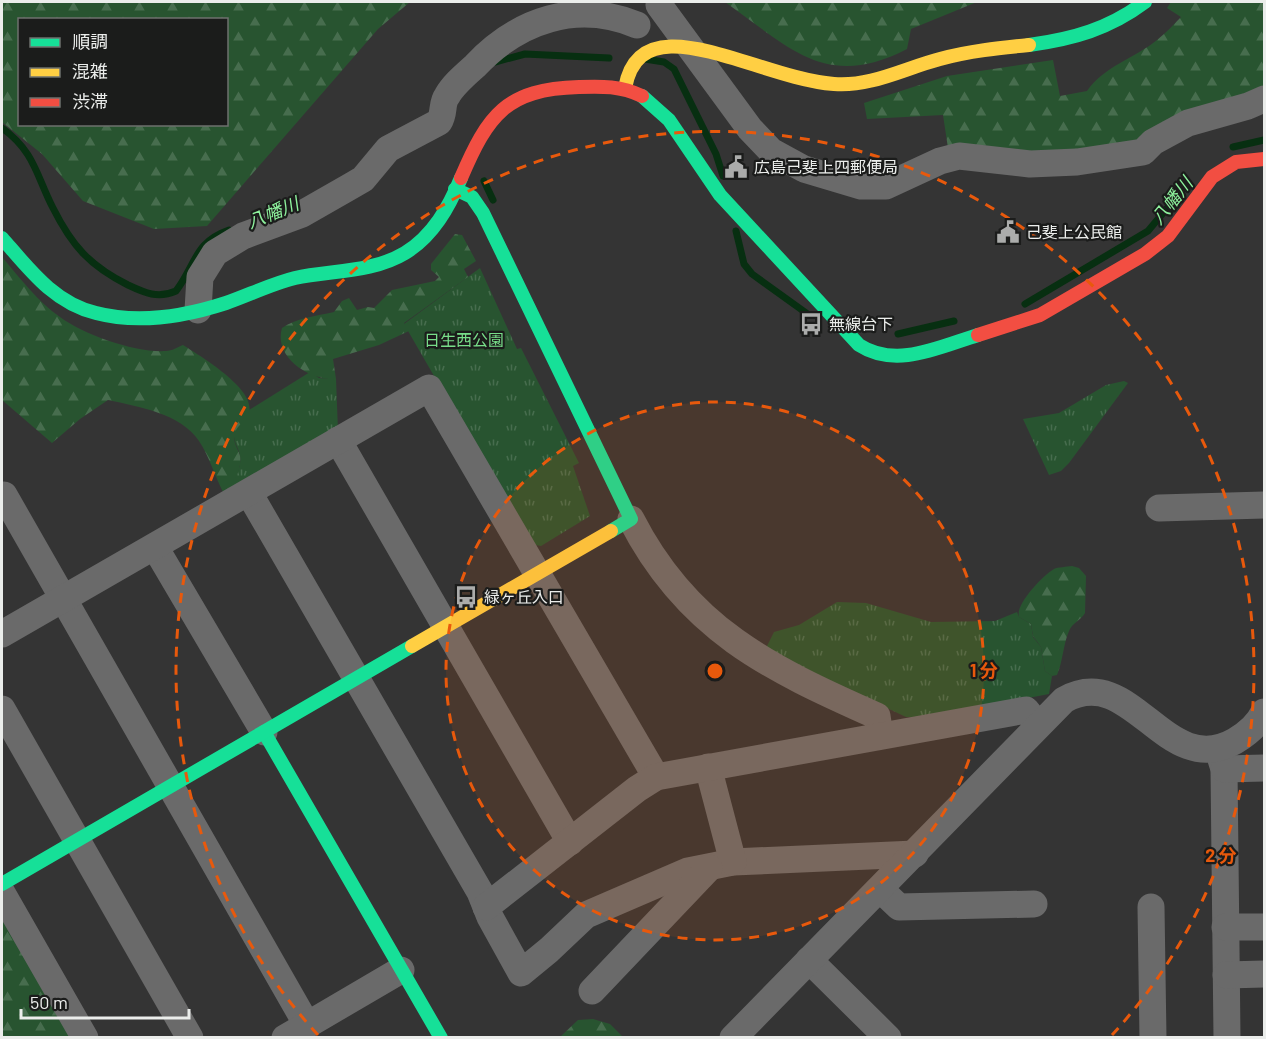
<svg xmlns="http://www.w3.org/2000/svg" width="1266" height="1039" font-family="Barlow,'Noto Sans JP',sans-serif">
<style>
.grass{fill:url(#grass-tufts)}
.forest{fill:url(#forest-firs);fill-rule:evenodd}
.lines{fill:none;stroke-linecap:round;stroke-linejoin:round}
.stream{stroke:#072f11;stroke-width:7}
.street{stroke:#6a6a6a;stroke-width:27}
.fast{stroke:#16e098;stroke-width:14}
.slow{stroke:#ffcf43;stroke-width:14}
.jam{stroke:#f24e42;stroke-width:14}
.ring{fill:none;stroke:#e8590c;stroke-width:3;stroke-dasharray:10 8}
.labels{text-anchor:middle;stroke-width:4.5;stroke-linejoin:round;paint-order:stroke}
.poi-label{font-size:16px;fill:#ebedeb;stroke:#1b1c1b;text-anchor:start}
.park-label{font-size:16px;fill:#78dd89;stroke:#1b1c1b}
.water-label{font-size:18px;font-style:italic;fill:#8ef29d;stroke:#1b1c1b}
.centre{fill:#e8590c;stroke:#1b1c1b;stroke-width:3}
.ring-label{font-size:18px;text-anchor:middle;font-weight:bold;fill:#e8590c;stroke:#1b1c1b;stroke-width:4.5;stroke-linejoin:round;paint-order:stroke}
</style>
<defs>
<pattern id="grass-tufts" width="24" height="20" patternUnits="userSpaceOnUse" patternTransform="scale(1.5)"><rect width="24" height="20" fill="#285430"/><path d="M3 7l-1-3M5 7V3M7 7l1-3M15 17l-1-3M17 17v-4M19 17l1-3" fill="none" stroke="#476d4e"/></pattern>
<pattern id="forest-firs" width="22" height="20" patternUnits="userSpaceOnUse" patternTransform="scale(1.5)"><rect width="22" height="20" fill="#285430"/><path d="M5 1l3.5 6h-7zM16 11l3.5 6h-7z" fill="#476d4e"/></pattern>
</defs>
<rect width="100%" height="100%" fill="#343434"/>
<g class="grass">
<polygon points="480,268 517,349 521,348 579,463 573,466 590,516 541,546 531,544 404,324"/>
<path d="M310 372 319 378 336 379 338 431 226 490C234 481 242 469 240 456 239 448 233 442 234 433 236 423 247 420 249 410Z"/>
<polygon points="1124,381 1128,383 1069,463 1061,471 1049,475 1023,419 1059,413 1106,385"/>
<polygon points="837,602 866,603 931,622 995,621 1017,612 1019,617 1031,624 1033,637 1041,647 1045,671 1052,676 1049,694 927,717 906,717 765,650 774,632 799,625"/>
</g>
<g class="forest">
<path d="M2 2H410L378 29 207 226 154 229 83 201 42 154 2 122ZM20 20H226V124H20Z"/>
<path d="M725 2H977L911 29 907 49C826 91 789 47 725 2Z"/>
<path d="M1171 2H1264V91L1127 146 1020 155 948 148 943 115 867 119 864 103 947 76 1053 60 1060 96 1087 91C1103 67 1135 58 1157 40 1166 33 1173 25 1181 17L1167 8Z"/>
<path d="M455 234 462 235 476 261 464 269 468 277 404 323 409 331 379 345 333 359 336 379C311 381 273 358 282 328 297 318 316 316 334 312L342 301 349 298 357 310 368 307 374 308 392 290 435 281 439 277 431 270V264Z"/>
<path d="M2 257C20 278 38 302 60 317 84 335 136 353 166 351 172 351 178 347 183 345 200 356 260 391 248 415 242 426 231 428 235 443 236 447 239 451 240 456 242 469 234 485 223 492 215 476 209 456 199 441 180 413 139 407 108 400L80 419 52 443 2 400Z"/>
<path d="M1072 566 1079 568 1086 576 1085 613C1081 620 1072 623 1069 631 1063 645 1063 661 1057 675L1052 676 1045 671 1041 647 1033 636 1031 624 1019 617C1015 605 1042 576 1054 569 1058 567 1067 567 1072 566Z"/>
<polygon points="2,919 70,1037 2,1037"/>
<polygon points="593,1019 610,1024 623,1037 560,1037 578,1020"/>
</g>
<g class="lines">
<g class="stream">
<polyline points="645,59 664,62 674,69 716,154 723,176"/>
<polyline points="495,62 525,54 609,58"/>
<path d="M2 128C35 152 36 175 53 208 72 246 90 266 128 285 145 293 158 299 176 291 196 265 194 242 229 230"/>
<polyline points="1233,147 1264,140"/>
<polyline points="484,181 493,200"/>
<polyline points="736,231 744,264 752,274 809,315"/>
<polyline points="1025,304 1148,231 1184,188"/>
<polyline points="898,334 954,321"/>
</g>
<g class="street">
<polyline points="659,5 750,129 771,151 804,169 861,186 886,186 940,161 959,156 1030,164 1077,162 1143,152 1153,142 1188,123 1248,106 1264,99"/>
<path d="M198 310 200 277 215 253 243 236 302 214 351 186 363 179 388 149 439 122C445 113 441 104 447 96 453 85 465 75 475 66 518 20 577 0 637 25"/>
<polyline points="338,440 570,842"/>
<polyline points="249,493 480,892 490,917 521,973 549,950 586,915 688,871 733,862 915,854"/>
<polyline points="4,495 307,1025"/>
<polyline points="1159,508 1264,505"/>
<path d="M631 519C687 629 769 668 877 716L880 736"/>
<polyline points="155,547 264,732"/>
<polyline points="2,634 429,388 656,777"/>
<polyline points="2,709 190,1038"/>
<polyline points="1218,750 1224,769 1227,1038"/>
<polyline points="708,767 733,862"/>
<polyline points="1224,769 1264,768"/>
<polyline points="880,889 899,907 1034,904"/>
<polyline points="2,893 85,1038"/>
<polyline points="486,907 637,789 656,777 1026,710 1038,725"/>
<polyline points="1151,907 1153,1038"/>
<polyline points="1225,927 1264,927"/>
<polyline points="809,960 888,1038"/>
<polyline points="1226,975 1264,974"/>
<polyline points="592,991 709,868"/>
<polyline points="285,1038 401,970"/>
<path d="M733 1038 1064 700C1132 661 1165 781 1235 741 1247 734 1258 725 1264 712"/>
</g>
<g class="fast">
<path d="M1029 45C1073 39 1109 29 1145 2"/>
<path d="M642 96 669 120 720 195 859 345C896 369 939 347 978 335"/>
<polyline points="455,189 472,197 483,213 631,519 611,531"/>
<path d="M2 238C29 269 54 303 96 313 138 324 186 316 226 303 249 295 271 284 295 278 331 270 372 273 405 253 433 236 449 207 461 178"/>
<polyline points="264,732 441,1038"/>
<polyline points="2,884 412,646"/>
</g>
<g class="slow">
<path d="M625 88C641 0 755 78 834 84 871 87 905 68 940 59 969 51 999 48 1029 45"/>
<polyline points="412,646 611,531"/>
</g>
<g class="jam">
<path d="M461 178C488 115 506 89 579 87 602 86 621 86 642 96"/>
<polyline points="978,335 1040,315 1145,254 1168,236 1212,177 1236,162 1264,159"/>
</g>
</g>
<circle cx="715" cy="671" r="269" fill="#e8590c" fill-opacity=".12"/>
<g class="ring">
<circle cx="715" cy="671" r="269"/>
<path d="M318 1035A539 539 0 1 1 1112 1035"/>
</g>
<defs>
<g id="civic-bare" transform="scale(1.8)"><path d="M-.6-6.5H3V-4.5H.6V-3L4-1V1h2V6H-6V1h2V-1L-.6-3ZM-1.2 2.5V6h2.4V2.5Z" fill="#abacab" stroke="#1b1c1b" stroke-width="2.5" paint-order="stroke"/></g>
<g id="bus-bare" transform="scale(1.8)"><path d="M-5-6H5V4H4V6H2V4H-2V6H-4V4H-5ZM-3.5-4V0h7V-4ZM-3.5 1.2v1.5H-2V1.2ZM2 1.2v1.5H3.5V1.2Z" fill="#abacab" stroke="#1b1c1b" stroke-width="2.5" paint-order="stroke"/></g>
</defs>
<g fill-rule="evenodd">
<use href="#civic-bare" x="736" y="167"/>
<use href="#civic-bare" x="1008" y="232"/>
<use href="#bus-bare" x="811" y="324"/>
<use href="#bus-bare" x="466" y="597"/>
</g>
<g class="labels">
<g class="poi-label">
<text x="754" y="173">広島己斐上四郵便局</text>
<text x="1026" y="238">己斐上公民館</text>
<text x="829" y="330">無線台下</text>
<text x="484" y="603">緑ヶ丘入口</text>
</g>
<g class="park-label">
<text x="464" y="346">日生西公園</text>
</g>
<g class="water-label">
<text transform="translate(1172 201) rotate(-51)" y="6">八幡川</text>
<text transform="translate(273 213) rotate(-22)" y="6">八幡川</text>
</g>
</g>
<circle cx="715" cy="671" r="9" class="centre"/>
<g class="ring-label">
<text x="984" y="677">1 分</text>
<text x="1221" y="862">2 分</text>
</g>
<rect width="1266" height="1039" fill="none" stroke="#ebedeb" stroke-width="6"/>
<rect x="18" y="18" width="210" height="108" fill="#1b1c1b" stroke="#6e706e" stroke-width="1.5"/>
<rect x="30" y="38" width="30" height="9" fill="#16e098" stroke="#6e706e" stroke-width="1.5"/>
<text x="72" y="48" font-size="18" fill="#ebedeb">順調</text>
<rect x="30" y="68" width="30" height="9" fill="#ffcf43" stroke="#6e706e" stroke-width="1.5"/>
<text x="72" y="78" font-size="18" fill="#ebedeb">混雑</text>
<rect x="30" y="98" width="30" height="9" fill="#f24e42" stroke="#6e706e" stroke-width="1.5"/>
<text x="72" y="108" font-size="18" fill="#ebedeb">渋滞</text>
<path d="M21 1009v9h168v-9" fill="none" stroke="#ebedeb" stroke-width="3"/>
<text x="30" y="1009" font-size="18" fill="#ebedeb" stroke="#1b1c1b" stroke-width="4.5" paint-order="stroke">50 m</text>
</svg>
